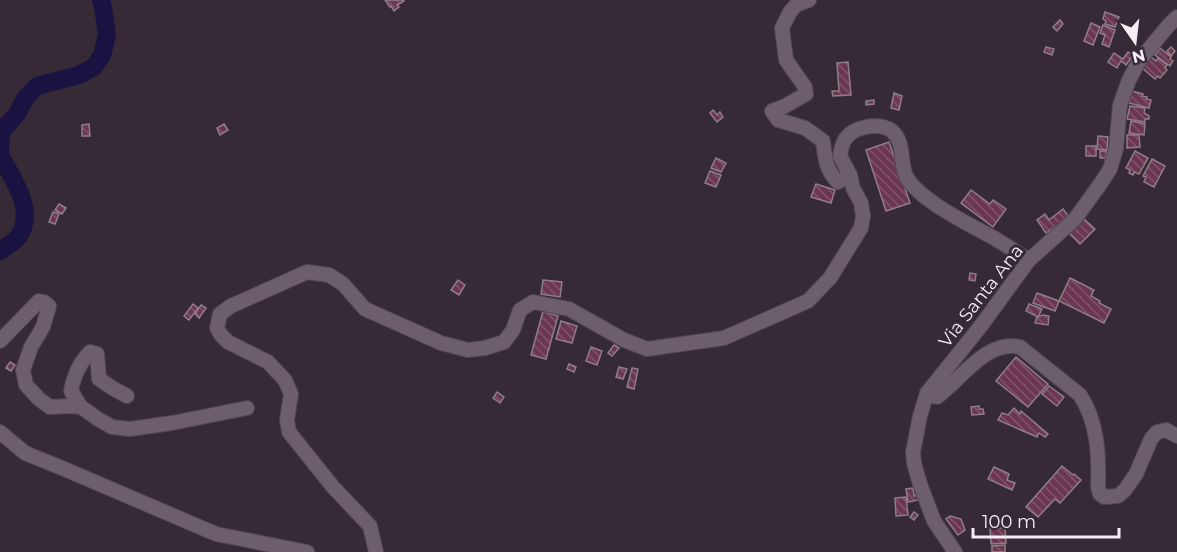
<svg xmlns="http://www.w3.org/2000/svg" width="1177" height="552" font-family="Montserrat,sans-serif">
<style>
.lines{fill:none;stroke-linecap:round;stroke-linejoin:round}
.river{stroke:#1a1240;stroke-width:18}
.building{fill:url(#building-back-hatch);stroke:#907e86;stroke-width:1.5}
.minor-casing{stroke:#514750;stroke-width:16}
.minor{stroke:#6c5f6b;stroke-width:14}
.labels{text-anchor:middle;stroke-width:6;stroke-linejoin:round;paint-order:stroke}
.street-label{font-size:18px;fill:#f5edf4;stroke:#352a35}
</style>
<defs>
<pattern id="building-back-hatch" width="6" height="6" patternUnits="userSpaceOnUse" patternTransform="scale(1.5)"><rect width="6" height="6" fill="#6b3651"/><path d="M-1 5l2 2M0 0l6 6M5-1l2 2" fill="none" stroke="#81536b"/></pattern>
</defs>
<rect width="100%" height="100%" fill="#352a35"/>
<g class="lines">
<g class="river">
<polyline points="0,152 1,132 17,114 26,97 37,86 79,75 94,67 102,55 107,35 103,7 101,0"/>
<path d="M0 155C12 178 36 209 19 236 15 242 6 246 0 251"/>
</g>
</g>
<g class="building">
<polygon points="385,0 404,0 404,1 397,5 399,7 394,11 391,6 390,7"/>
<polygon points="1105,12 1119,17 1115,27 1105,24 1106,21 1103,19"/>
<polygon points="1060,20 1063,24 1057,31 1053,27"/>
<polygon points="1091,23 1100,27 1093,45 1084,41"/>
<polygon points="1103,25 1115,30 1109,47 1102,44 1105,35 1100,33"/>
<polygon points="1046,47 1054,49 1052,55 1044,52"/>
<polygon points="1171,47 1175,51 1171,56 1167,51"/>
<polygon points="1160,48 1171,57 1170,59 1173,61 1170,66 1155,55"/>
<polygon points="1128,52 1133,55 1126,65 1121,61 1117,68 1108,62 1114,53 1123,59"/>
<polygon points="1151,57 1156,61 1158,58 1167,65 1165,68 1167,70 1160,78 1158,76 1155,79 1142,68"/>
<polygon points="848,62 851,95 833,96 832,91 839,91 837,63"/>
<polygon points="1132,91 1143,94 1142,96 1147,97 1146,99 1151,100 1149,108 1129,103"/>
<polygon points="894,93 902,96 899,110 891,108"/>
<polygon points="874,100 874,104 866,105 866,101"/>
<polygon points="1130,106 1145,108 1144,113 1149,116 1149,119 1145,119 1145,122 1127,119"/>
<polygon points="713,110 717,115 720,112 723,117 717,122 710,113"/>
<polygon points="1131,121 1145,124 1144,135 1129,133"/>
<polygon points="89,124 90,136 82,136 82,125"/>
<polygon points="224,124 228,130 220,135 217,128"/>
<polygon points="1127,135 1139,135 1140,147 1127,148"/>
<polygon points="1098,136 1108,137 1107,150 1097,149"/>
<polygon points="889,142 910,203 886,211 866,150"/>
<rect x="1086" y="146" width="10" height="10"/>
<rect x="1100" y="151" width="6" height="7"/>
<polygon points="1135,151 1148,158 1139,174 1134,172 1133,175 1129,173 1130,170 1126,168"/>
<polygon points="716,158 726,163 721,172 711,168"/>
<polygon points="1152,159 1165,166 1154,187 1144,182 1146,177 1143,176"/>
<polygon points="710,171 721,175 716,187 705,183"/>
<polygon points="816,184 835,190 831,203 811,197"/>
<polygon points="971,190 990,204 993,200 1006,209 993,227 961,203"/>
<polygon points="59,204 66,208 62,214 55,210"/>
<polygon points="1063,209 1069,217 1046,233 1037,220 1045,214 1049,220"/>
<polygon points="53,212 59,214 55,224 49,222"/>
<polygon points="1084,219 1095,229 1080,244 1069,233"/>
<polygon points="970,273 976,274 975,281 969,280"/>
<polygon points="1070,278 1094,290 1091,296 1100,301 1099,303 1111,309 1104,323 1059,301"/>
<polygon points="458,280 465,285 459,295 451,290"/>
<polygon points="543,280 562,282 560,297 541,294"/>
<polygon points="1037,293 1059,301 1055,311 1033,303"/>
<polygon points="193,304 198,308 189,320 184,316"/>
<polygon points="1029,304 1042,309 1038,317 1026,311"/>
<polygon points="201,305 206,308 199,318 195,314"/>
<polygon points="543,311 558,316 546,359 531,355"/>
<polygon points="1043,315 1049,316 1048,325 1035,323 1037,317"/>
<polygon points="561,321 577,326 572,343 556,339"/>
<polygon points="614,345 619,348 612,356 608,353"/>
<polygon points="591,347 602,351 597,365 586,361"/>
<polygon points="1016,357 1048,384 1028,407 996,381"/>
<polygon points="10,362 15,365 11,371 6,368"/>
<polygon points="569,364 576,367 574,372 567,369"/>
<polygon points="619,367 627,369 623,379 616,377"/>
<polygon points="632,368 638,369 634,389 627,387"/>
<polygon points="1049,386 1064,397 1057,406 1042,394"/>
<polygon points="497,392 504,397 500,403 493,398"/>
<polygon points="979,406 979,409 983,409 984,414 972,415 971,407"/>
<polygon points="1014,408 1020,414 1021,411 1048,434 1045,437 1039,433 1037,437 998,420 1002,413 1008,415"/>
<polygon points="1062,466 1073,475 1074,474 1081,480 1060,503 1055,499 1038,517 1026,507"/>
<polygon points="994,467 1009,474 1007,480 1015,483 1012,490 988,479"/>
<polygon points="913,488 914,496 917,495 918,500 908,502 906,489"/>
<polygon points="906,497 908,515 896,516 895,498"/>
<polygon points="914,512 918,515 914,520 910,517"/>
<polygon points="950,516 961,519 965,530 958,535 946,519"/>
<polygon points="990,528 1005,528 1006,543 991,544"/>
<polygon points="1005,545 1005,552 992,552 992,546"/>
</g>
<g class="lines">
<g class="minor-casing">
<g id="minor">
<path d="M809 0 796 5 790 12 782 28 786 60 805 87 806 94 785 106 772 111 778 120 805 128 823 141C825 158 826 171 838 182L850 175"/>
<polyline points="0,341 39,301 44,302 49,306 43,327 31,347 23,370 26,385 39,399 50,407 69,406 81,407 98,419 112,427 130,429 172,423 247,408"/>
<path d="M927 393 932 396 937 397C961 380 986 339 1020 347L1080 395C1098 422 1099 456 1098 487L1100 494 1104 497 1118 496 1125 490 1136 474 1151 439 1157 432 1166 430 1177 436"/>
<path d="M81 407 71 391C74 375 79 364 90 352L97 354 99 379 114 389 127 396"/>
<polyline points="0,432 25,453 62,468 216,534 307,552"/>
<path d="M376 552 370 526 333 487 289 432 287 420 291 394 285 380 268 362 228 342 221 335 217 328 220 314 231 306 307 272 329 275 343 284 365 309 441 343 468 350 485 348 504 342 513 330 520 310 533 302 569 309 624 340 647 349 724 338 808 301 830 278 861 228 863 216 861 203 853 188 850 175 840 156C841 150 842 143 846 138 855 126 880 122 892 131 906 143 899 165 907 178 922 202 969 224 994 238 1006 245 1017 253 1029 260"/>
<polyline points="955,552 934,521 920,484 914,463 913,452 920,416 927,393 980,327 1029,260 1075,219 1101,183 1110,169 1116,149 1120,105 1129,80 1139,61 1168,26 1177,17"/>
</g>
</g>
<use href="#minor" class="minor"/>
</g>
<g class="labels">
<g class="street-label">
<text transform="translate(981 296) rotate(-52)" y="6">Via Santa Ana</text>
</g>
</g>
<g transform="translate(1135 42) rotate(166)" stroke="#352a35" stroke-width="4.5" paint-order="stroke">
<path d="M0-4.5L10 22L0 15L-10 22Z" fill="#f5edf4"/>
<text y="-9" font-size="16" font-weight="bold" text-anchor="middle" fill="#f5edf4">N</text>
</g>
<path d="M973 528v9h146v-9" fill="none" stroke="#f5edf4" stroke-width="3"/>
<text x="982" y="528" font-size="18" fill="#f5edf4" stroke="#352a35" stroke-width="4.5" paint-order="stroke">100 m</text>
</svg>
